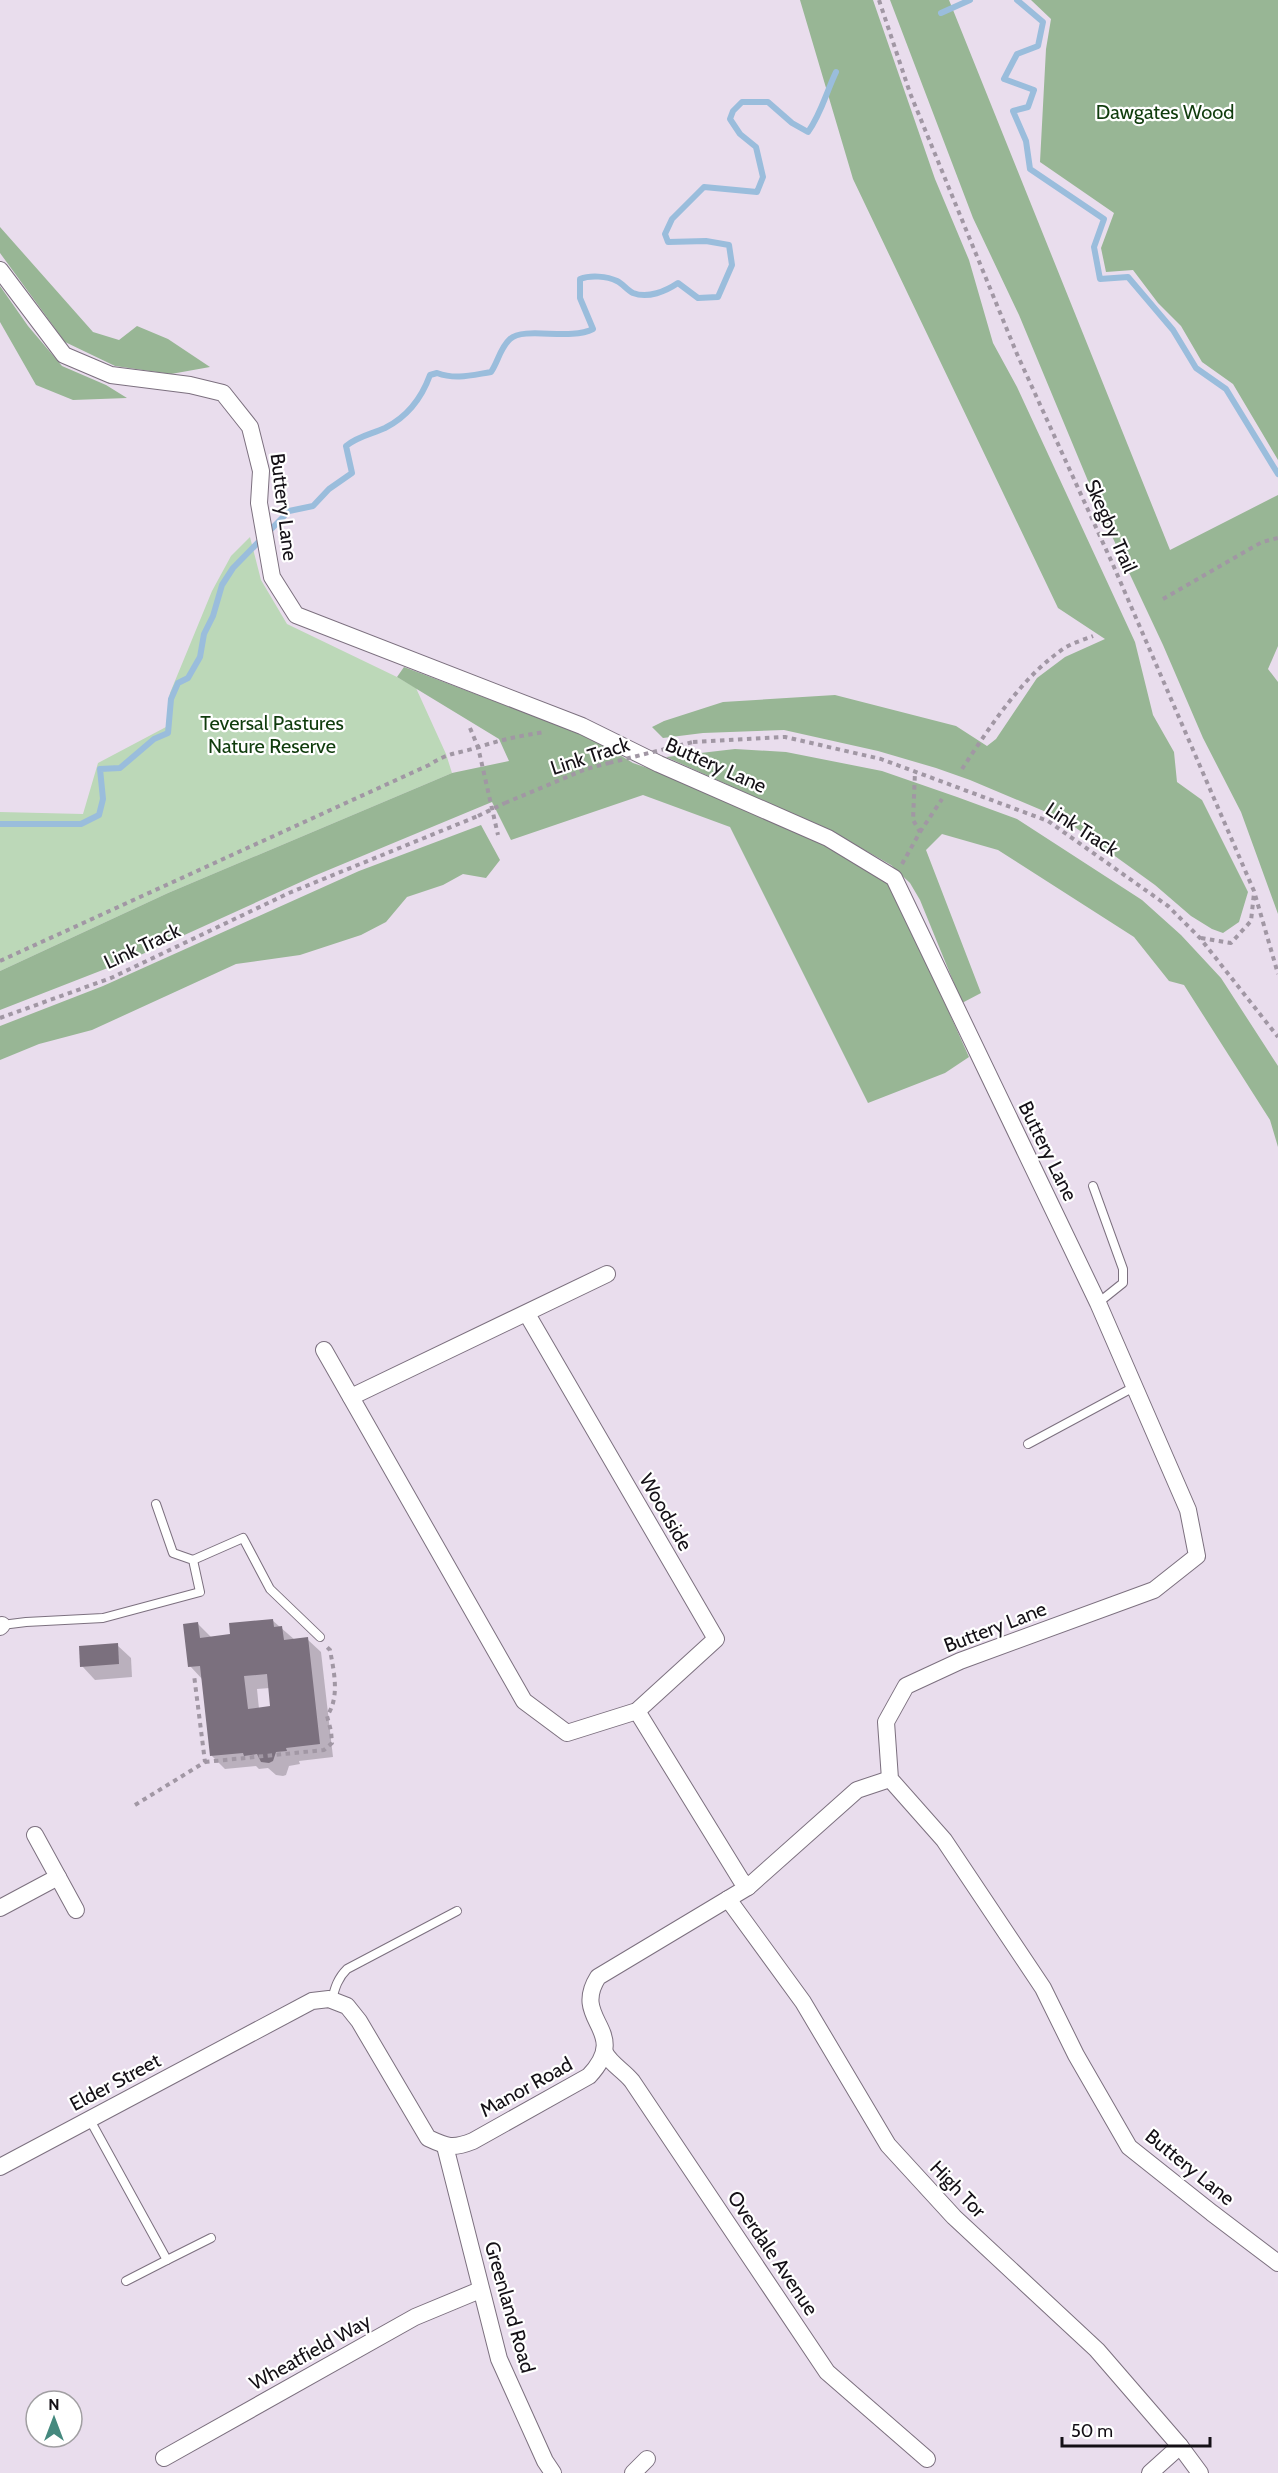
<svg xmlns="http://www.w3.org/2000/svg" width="1278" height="2473" font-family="Cabin,sans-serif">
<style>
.green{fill:#bcd8b8}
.forest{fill:#98b695}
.shadow{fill:#0003;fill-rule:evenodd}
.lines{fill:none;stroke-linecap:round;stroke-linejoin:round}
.stream{stroke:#9abddc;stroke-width:6}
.building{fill:#7b707e;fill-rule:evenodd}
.service-casing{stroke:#7c707f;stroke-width:10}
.minor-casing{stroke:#7c707f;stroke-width:18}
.path{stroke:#a197a4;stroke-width:4;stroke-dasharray:4.5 4.5;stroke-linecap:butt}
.service{stroke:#fff;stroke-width:8}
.minor{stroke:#fff;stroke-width:16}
.path-bridge{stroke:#a197a4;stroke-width:4;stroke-dasharray:4.5 4.5;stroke-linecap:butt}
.labels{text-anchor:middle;stroke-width:4.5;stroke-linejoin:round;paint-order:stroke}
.park-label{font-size:20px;fill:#103c0d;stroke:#fff}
.street-label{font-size:20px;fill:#141016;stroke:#fff}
</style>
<rect width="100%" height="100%" fill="#e9dded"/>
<polygon class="green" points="250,537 261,580 287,624 397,677 416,688 446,754 452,773 168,893 0,971 0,812 83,814 98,763 166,727 170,693 212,591 231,556"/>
<g class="forest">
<polygon points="800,0 873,0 935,179 969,260 993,343 1017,387 1135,642 1153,715 1174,752 1177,782 1202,800 1248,892 1239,922 1223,933 1212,929 1191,916 1155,885 1065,820 970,780 936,768 878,751 784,730 703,733 663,738 652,727 664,721 723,702 835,695 956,726 987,746 996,739 1037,678 1065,657 1105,639 1058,608 853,179"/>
<polygon points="890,0 949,0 1170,550 1278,495 1278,646 1268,669 1278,682 1278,914 1241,812 1203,738 1163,645 1103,517 1019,315 973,218"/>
<polygon points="1031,0 1278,0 1278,460 1233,384 1202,362 1181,326 1158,303 1133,270 1106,272 1101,248 1114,213 1040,162 1046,49 1051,19"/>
<polygon points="0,227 93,332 119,340 137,326 168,339 210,367 171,374 115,366 65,342 0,253"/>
<polygon points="0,286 28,326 62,366 106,385 127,398 73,400 36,385 0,322"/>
<polygon points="404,667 590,737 633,763 665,774 827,843 891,883 969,1057 945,1073 868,1103 730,827 643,795 511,840 492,802 314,876 136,957 0,1010 0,971 168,893 452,773 509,761 499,739 397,677"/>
<polygon points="735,749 786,752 882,771 957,797 1017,819 1142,900 1181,935 1221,978 1278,1066 1278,1147 1270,1120 1184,985 1169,981 1134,937 998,850 942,834 926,850 981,993 962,1003 920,900 910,883 891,865 829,830 666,757"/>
<polygon points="481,825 500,860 486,878 463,874 443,885 407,897 386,922 361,935 300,955 236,964 92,1030 39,1044 0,1060 0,1026 103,986 359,871"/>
</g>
<g class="shadow">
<path d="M272 1620 295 1640 307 1639 321 1652 333 1757 299 1761 300 1764 289 1766 286 1775 283 1776 276 1775 268 1768 259 1769 256 1766 225 1769 212 1756 203 1680 190 1666 198 1624 212 1638 232 1636ZM270 1688 272 1708 259 1709 257 1689Z"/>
<polygon points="117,1645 131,1658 132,1677 95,1680 82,1666"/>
</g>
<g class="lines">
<g class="stream">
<polyline points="1017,0 1043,22 1038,46 1017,54 1004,79 1034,90 1028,107 1013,111 1026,141 1030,169 1104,219 1094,247 1100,279 1128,277 1173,330 1196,368 1226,389 1278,474"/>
<polyline points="941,13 970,0"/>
<path d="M0 824H81L99 815 103 799 100 769 120 768 154 739 168 733 171 699 178 683 188 678 200 657 204 634 213 616 222 585 233 568 289 511 313 506 329 489 352 473 346 446C358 436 372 434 385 428 407 417 422 397 430 375L437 373C456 380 472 375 491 372 498 362 500 348 510 339 525 326 569 341 593 329L580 298V279C590 275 607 276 617 281 623 284 627 290 633 293 648 299 666 291 678 283L698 298 718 297 732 265 729 245 706 241 668 242 665 234 672 219 704 187 757 192 763 177 756 147 740 134 730 119 733 111 742 102H768L792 123 808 132C821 114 826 93 836 72"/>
</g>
</g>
<g class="building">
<path d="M273 1619 274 1627 282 1626 284 1640 308 1637 320 1744 286 1748 287 1751 276 1752 273 1761 269 1763 261 1762 257 1754 244 1756 243 1753 210 1756 200 1666 188 1667 183 1624 198 1622 200 1638 230 1634 229 1623ZM267 1674 270 1706 248 1709 244 1676Z"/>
<polygon points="118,1643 119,1664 80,1667 79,1646"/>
</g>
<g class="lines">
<g class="service-casing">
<g id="service">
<polyline points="1093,1186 1123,1269 1123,1283 1098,1303"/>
<polyline points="1028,1444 1134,1387"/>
<polyline points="193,1560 243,1538 270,1589 320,1637"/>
<polyline points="2,1625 26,1622 103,1618 200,1592 193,1560 173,1553 156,1504"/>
<path d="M332 2000C335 1987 338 1978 347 1969L457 1911"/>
<polyline points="90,2120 167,2260 211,2238"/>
<polyline points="126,2281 167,2260"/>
</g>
</g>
<g class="minor-casing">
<g id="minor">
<polyline points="0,270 64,355 111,375 190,385 223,393 250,427 261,471 259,503 272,577 296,615 582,726 659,764 828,838 894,878 1098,1303 1188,1510 1197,1556 1154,1590 960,1661 906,1686 886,1722 890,1779 944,1840 1043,1988 1076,2055 1129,2147 1212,2213 1278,2263"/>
<polyline points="324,1350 524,1701 567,1733 637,1711 716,1639 527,1314"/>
<polyline points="351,1397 607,1274"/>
<polyline points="0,1627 2,1625"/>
<polyline points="637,1711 741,1880 748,1887"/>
<polyline points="58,1877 76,1910"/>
<polyline points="728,1899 803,2002 888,2145 954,2217 1097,2350 1180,2446 1200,2473"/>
<polyline points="0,1908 58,1877 35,1835"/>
<path d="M605 2053C612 2065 623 2070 632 2081L827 2372 927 2459"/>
<polyline points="445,2146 499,2359 545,2461 553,2473"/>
<path d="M0 2167 312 2001 329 1999 347 2006 359 2021 428 2138C447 2147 453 2149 473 2141L589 2076C632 2030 570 2021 598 1977L748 1887 857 1790 890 1779"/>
<polyline points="164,2458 415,2317 480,2290"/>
<polyline points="633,2473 647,2459"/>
<polyline points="1150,2473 1180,2446"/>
</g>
</g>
<g class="path">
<polyline points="879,0 910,93 1017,354 1114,567 1254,891 1278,974"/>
<polyline points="1163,599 1262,542 1278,538"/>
<polyline points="470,728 478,747 498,835"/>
<polyline points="693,742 785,737 881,759 1048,821 1168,906 1200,938 1278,1037"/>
<path d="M962 769C990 727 1021 678 1063 649 1072 643 1083 640 1093 636"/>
<polyline points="505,803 586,769 609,763"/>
<polyline points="920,832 942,799"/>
<polyline points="902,864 920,832 913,820 915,772"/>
<polyline points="1201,938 1231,943 1251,921 1254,893"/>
<path d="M0 961 429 765C449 752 457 754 479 747 503 739 520 736 545 732"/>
<polyline points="0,1018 111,978 289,893 478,816"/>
<path d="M205 1762 324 1750 332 1743 331 1731 327 1716C340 1697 334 1672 330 1650L327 1647"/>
<polyline points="135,1805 205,1762 194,1675"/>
</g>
<use href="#service" class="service"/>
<use href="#minor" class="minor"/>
<g class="path-bridge">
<polyline points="609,763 693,742"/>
<polyline points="478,816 505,803"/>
</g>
</g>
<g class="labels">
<g class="park-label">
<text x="1165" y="119">Dawgates Wood</text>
<text x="272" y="730">Teversal Pastures<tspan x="272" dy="23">Nature Reserve</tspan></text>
</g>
<g class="street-label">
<text transform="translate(284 507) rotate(83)" y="7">Buttery Lane</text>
<text transform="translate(1111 526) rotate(66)" y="7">Skegby Trail</text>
<text transform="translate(590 756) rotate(-18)" y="7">Link Track</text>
<text transform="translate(716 765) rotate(24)" y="7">Buttery Lane</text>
<text transform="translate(1082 829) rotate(33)" y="7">Link Track</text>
<text transform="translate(142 946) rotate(-25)" y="7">Link Track</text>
<text transform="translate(1048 1151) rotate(64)" y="7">Buttery Lane</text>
<text transform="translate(666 1512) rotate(60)" y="7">Woodside</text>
<text transform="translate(995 1627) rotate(-21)" y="7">Buttery Lane</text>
<text transform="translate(115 2082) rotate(-28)" y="7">Elder Street</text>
<text transform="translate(526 2087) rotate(-29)" y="7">Manor Road</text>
<text transform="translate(1190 2167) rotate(39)" y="7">Buttery Lane</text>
<text transform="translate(958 2189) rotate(46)" y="7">High Tor</text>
<text transform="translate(773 2253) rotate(56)" y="7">Overdale Avenue</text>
<text transform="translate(510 2307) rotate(74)" y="7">Greenland Road</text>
<text transform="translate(310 2352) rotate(-29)" y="7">Wheatfield Way</text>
</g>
</g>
<g transform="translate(54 2419)"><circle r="28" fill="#ffffff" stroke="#a19fa2" stroke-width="1.5"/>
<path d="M0-4.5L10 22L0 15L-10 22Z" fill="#45897e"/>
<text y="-9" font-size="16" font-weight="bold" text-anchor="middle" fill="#141016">N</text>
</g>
<path d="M1062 2437v9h148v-9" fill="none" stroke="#141016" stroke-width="3"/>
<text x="1071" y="2437" font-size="18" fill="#141016" stroke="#ffffff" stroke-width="4.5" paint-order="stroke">50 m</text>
</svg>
